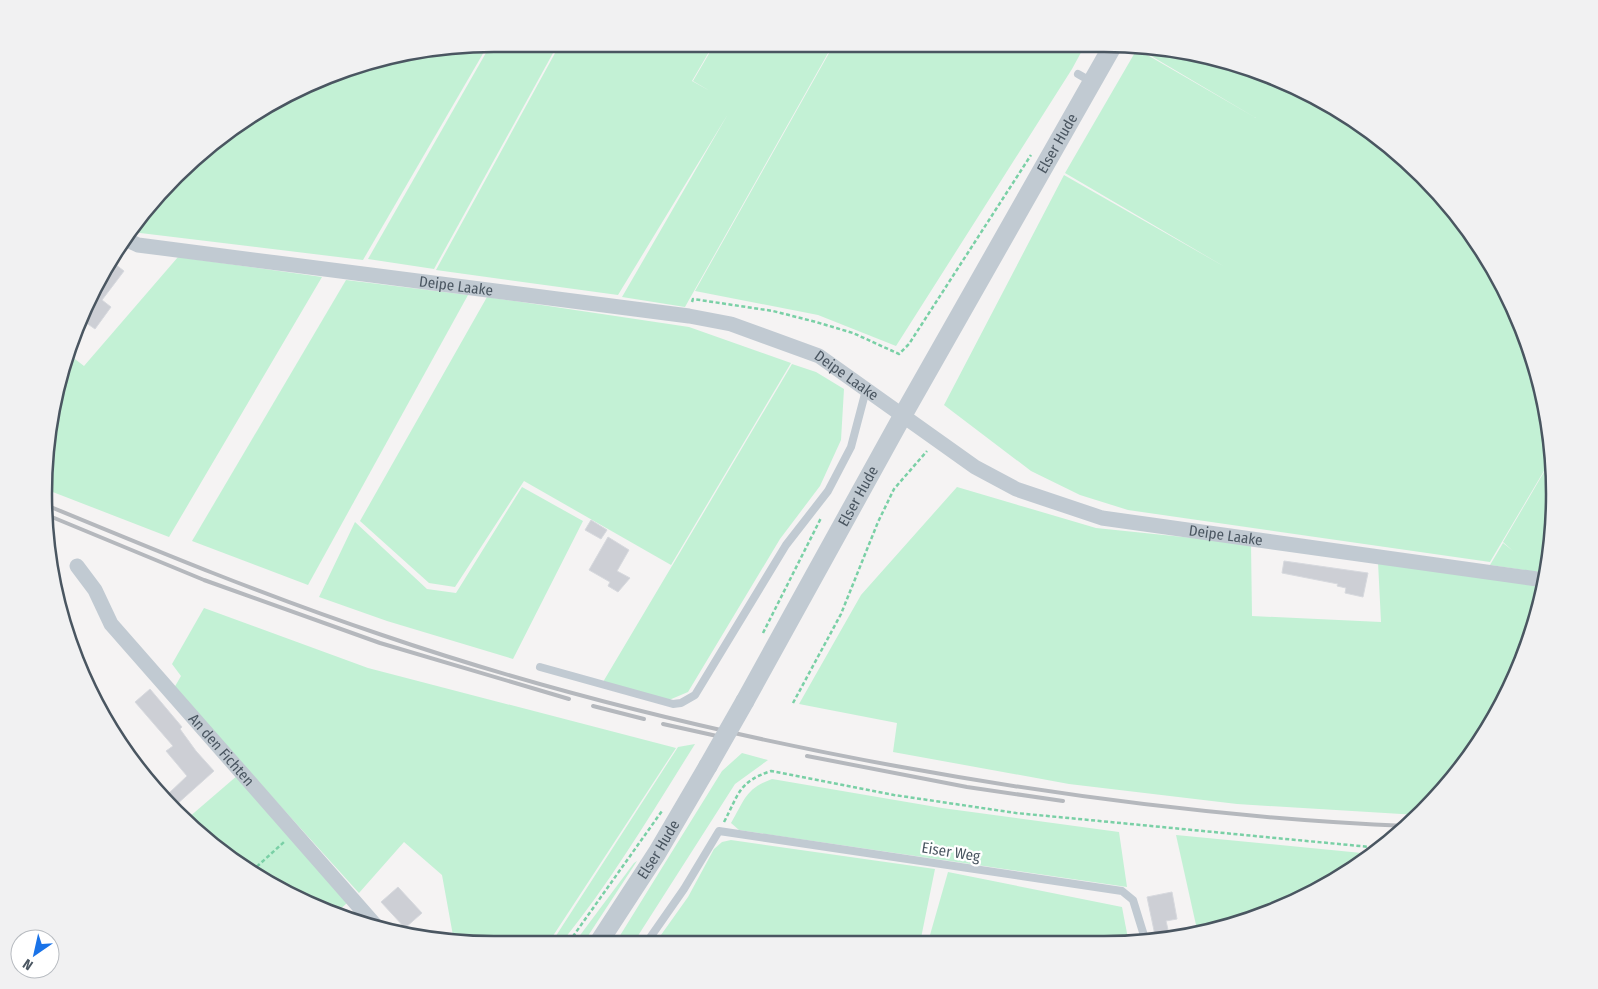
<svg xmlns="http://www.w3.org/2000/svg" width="1598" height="989" font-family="'Fira Sans Condensed',sans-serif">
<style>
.green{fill:#c3f1d5}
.building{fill:#cdcfd5;stroke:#d7d9de}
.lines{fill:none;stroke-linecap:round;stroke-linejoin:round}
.path{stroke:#7ad0a6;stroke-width:2.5;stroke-dasharray:4 2.5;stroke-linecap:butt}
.service{stroke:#c1cad2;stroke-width:8}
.minor{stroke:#c1cad2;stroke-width:15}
.tertiary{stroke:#c1cad2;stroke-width:19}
.rail{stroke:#b5b8bd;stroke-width:4}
.tertiary-bridge{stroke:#c1cad2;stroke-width:19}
.labels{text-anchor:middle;stroke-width:4.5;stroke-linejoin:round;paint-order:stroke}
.street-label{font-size:15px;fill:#4a5661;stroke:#fff}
.rim{fill:none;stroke:#4a5661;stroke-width:2.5}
</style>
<rect width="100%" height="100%" fill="#f5f3f3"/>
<g class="green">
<polygon points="491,44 558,44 434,269 368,259"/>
<polygon points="560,44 713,45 692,81 710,91 693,81 714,45 832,46 685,307 622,297 728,114 618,295 436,270"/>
<polygon points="488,45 363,260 132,232 220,137 350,68"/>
<polygon points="833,46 1084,47 1072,69 896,346 818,315 695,291"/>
<polygon points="1136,47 1162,48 1276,78 1378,137 1442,197 1494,269 1530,349 1550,435 1551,459 1490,562 1128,510 1080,495 1031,471 944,405 1064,175 1225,267 1065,173 1137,49 1256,118"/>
<polygon points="178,257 322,277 169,537 45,489 67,353 84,366"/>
<polygon points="346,280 468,295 308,585 192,541"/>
<polygon points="487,297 689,327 791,363 671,565 524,481 455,587 429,583 360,521"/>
<polygon points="792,364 816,372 844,389 841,440 820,486 780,539 688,692 669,700 603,682"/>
<polygon points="1551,460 1553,524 1545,573 1490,565 1503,543 1513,551 1503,542"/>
<polygon points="522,487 583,521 513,659 387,621 319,597 355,522 427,589 456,593"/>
<path d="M957 487 1096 528 1251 544 1252 616 1381 622 1378 562 1543 584C1533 650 1501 714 1462 768 1450 785 1432 800 1418 815L1237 804 1069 784 893 752 897 723 799 704 861 595Z"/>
<polygon points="204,608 368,668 676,748 549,942 454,941 442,875 404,842 359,893 174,688 181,676 172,664"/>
<path d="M695 744C653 811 612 880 562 942H552L678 747Z"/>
<polygon points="742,753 768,760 735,784 634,942 616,942 722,771"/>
<polygon points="238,775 347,903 335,914 322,911 220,852 188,818"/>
<path d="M772 779 942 808 1119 832 1127 887 739 830 731 823C745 800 745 789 772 779Z"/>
<polygon points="1176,835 1372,854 1329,885 1220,930 1198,934"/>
<polygon points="731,840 935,869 921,938 922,943 656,942 688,897 714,849 722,842"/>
<polygon points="637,861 584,942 575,942 634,863"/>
<polygon points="948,872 1122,907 1129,944 932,943 930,935"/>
</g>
<g class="building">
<polygon points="111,261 124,271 102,300 111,307 95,329 82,320"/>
<polygon points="591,520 607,530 601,539 585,530"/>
<polygon points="608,537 629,550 617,571 630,578 618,592 608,586 610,582 589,570"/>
<polygon points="1284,561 1368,573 1363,597 1345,593 1346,588 1337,586 1338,584 1282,573"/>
<polygon points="150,689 182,727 180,729 196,751 214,771 176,805 167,795 187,776 166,751 173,746 135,702"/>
<polygon points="398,887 422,913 405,928 381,902"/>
<polygon points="1172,892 1177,919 1166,921 1170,938 1156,940 1147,897"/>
</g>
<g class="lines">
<g class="path">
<polyline points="692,302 693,299 773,311 816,322 853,333 899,354 909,344 1031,155"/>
<polyline points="763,633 821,518"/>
<polyline points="793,703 841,614 878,522 894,489 927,451"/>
<path d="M724 822C739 794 738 782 771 771L894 795 1016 813 1380 848"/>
<polyline points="252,871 284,842"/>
<polyline points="569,942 662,811"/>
</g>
<g class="service">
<polyline points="1078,74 1092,82"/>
<polyline points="540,667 673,704 681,703 695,695 786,545 828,491 851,447 866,390"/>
<polyline points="647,942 684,889 719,831 1122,891 1133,900 1146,942"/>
</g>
<g class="minor">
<path id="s1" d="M125 239 138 245 689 316 731 324 819 356 975 467 1016 489 1102 518 1544 580"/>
<path id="s2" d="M77 566 95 590 111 624 376 926"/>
</g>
<g class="tertiary">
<path id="s3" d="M745 701 903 415 1112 47"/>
<path id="s4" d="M599 942 657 853 708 766"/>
</g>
<g class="rail">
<path d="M46 505C157 551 268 597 382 635 549 692 722 734 896 766 1065 797 1236 819 1408 826"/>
<polyline points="47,515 204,580 380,643 569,699"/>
<polyline points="593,706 644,719"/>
<polyline points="663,724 717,736"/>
<polyline points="807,756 967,787 1063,801"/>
</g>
<polyline class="tertiary-bridge" points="708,766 745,701"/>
</g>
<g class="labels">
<g class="street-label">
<text dy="5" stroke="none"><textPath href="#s3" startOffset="639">Elser Hude</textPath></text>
<text dy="5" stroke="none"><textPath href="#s1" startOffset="335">Deipe Laake</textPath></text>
<text dy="5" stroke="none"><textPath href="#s1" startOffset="740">Deipe Laake</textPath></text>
<text dy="5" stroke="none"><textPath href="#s3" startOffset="234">Elser Hude</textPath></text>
<text dy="5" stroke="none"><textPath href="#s1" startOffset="1160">Deipe Laake</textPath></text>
<text dy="5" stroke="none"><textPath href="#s2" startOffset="235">An den Fichten</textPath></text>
<text dy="5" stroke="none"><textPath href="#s4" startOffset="110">Elser Hude</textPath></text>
<text transform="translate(951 852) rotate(9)" y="5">Eiser Weg</text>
</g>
</g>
<path d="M0 0H1598V989H0ZM494 52H1104A442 442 0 0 1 1546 494V494A442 442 0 0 1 1104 936H494A442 442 0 0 1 52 494V494A442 442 0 0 1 494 52Z" fill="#f1f1f2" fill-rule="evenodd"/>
<path class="rim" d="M494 52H1104A442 442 0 0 1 1546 494V494A442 442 0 0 1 1104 936H494A442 442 0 0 1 52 494V494A442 442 0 0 1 494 52Z"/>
<g transform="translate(35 954) rotate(214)"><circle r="24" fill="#ffffff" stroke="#b7bbc0"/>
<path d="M0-4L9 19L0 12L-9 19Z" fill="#1a73e8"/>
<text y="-8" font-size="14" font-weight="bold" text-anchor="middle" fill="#4a5661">N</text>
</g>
</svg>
